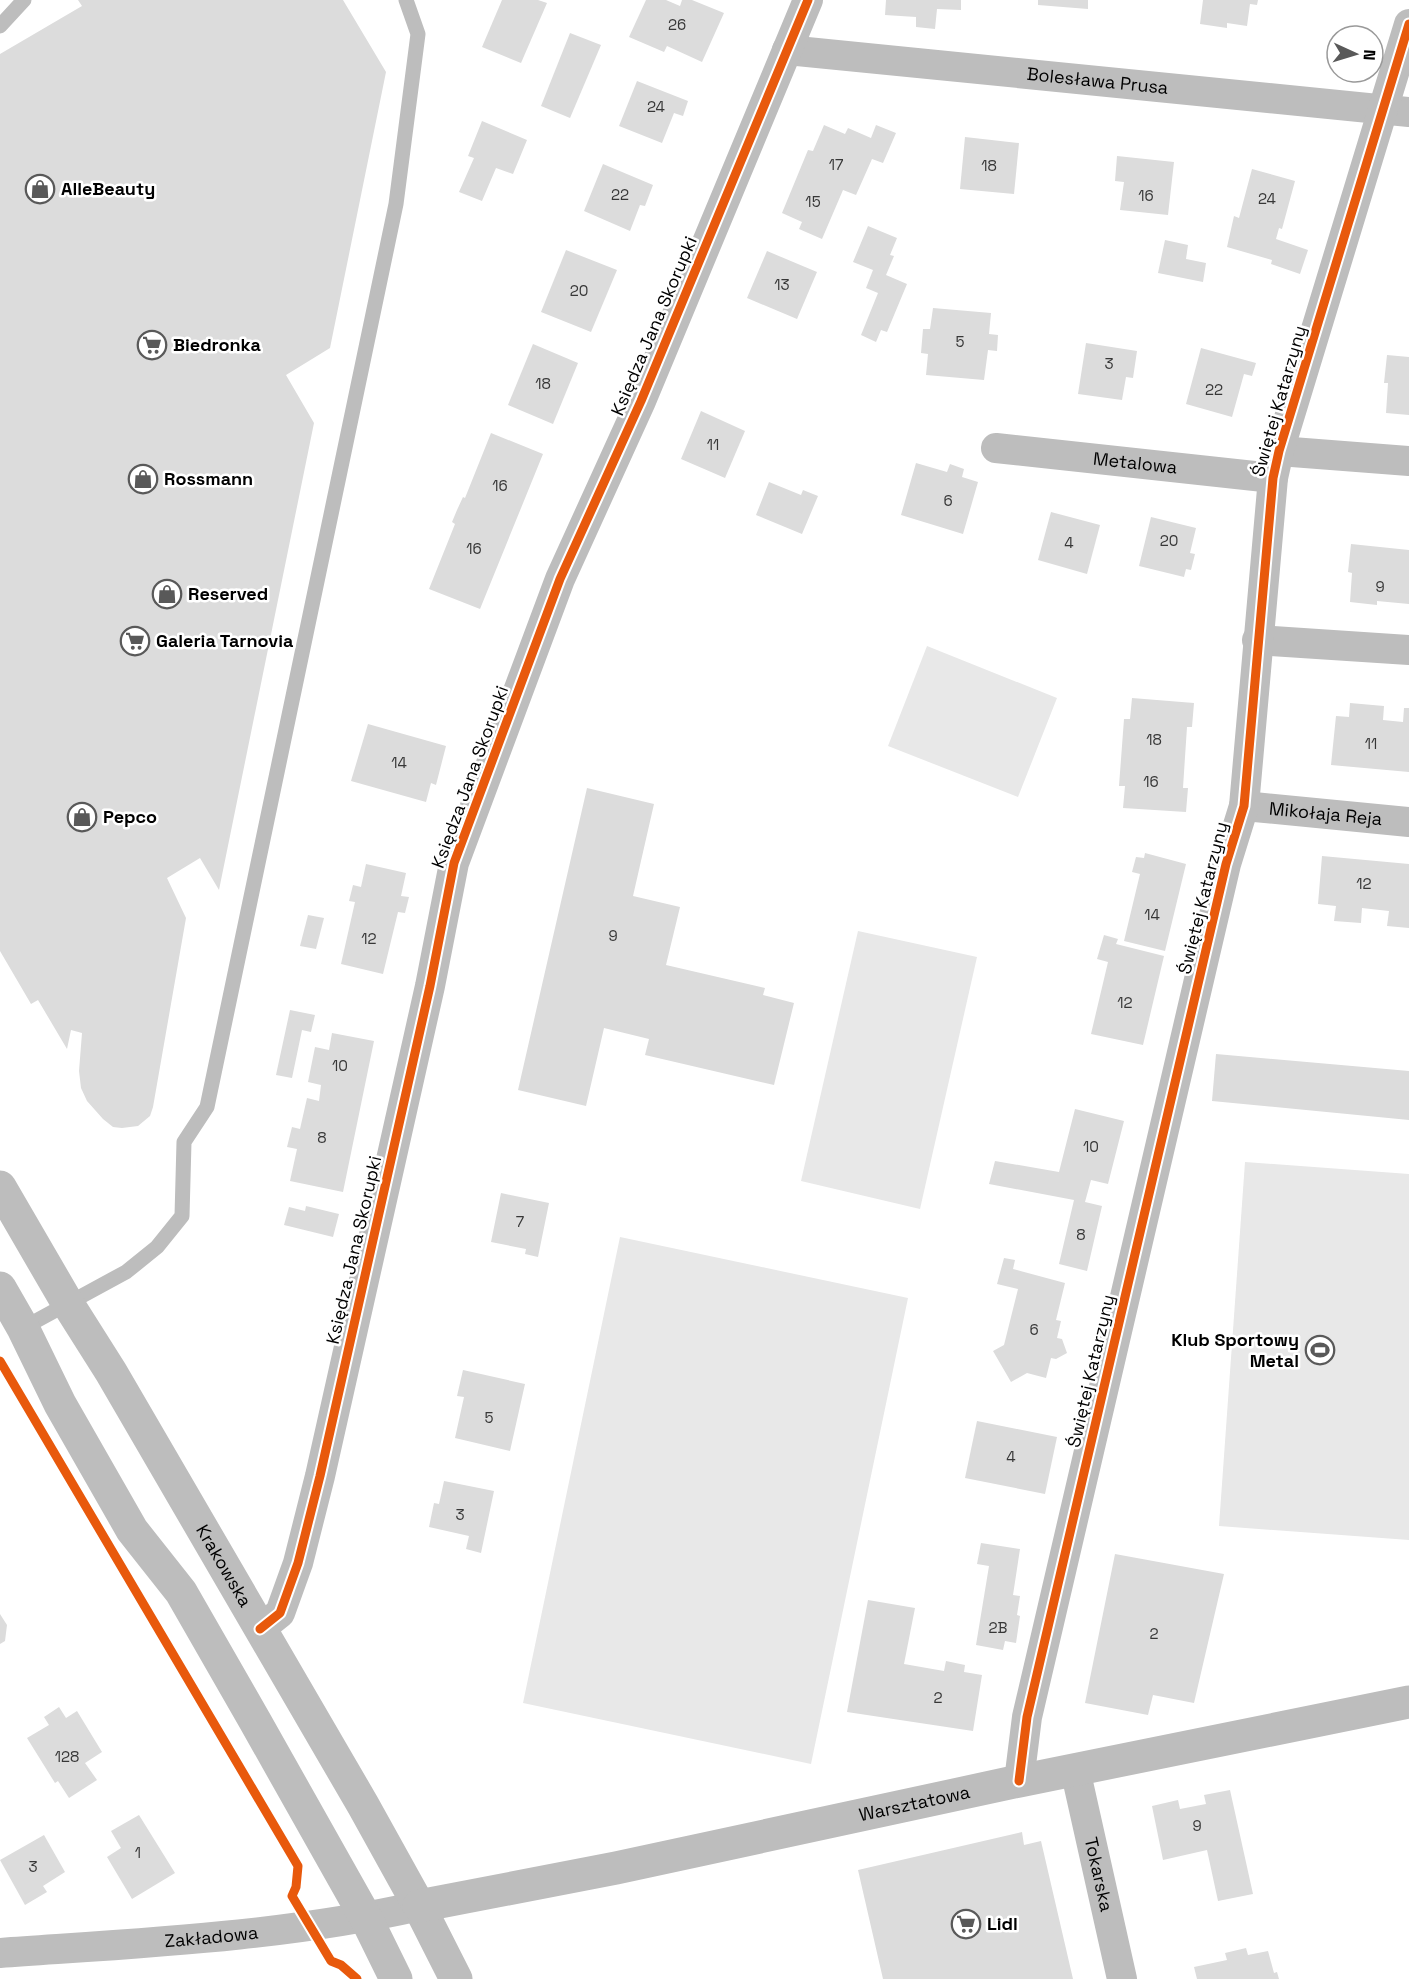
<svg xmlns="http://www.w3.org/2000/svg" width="1409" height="1979" font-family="'Space Grotesk',sans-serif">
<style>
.green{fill:#e8e8e8}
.building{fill:#dcdcdc}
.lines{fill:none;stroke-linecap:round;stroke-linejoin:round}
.service{stroke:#bdbdbd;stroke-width:15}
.minor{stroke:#bdbdbd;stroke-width:30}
.tertiary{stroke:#bdbdbd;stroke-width:33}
.cycleway-casing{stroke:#fff;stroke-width:13}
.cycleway{stroke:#e8590c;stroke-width:9}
.labels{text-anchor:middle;stroke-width:5;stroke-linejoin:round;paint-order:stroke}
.number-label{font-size:15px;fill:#373737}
.street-label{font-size:18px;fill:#000;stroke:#fff}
.poi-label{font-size:18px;font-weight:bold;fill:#000;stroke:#fff;text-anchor:start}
</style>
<rect width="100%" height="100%" fill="#fff"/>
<g class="green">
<polygon points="927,646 1057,698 1018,797 888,746"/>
<polygon points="858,931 977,957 920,1209 801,1181"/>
<polygon points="1245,1162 1409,1174 1409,1540 1219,1526"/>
<polygon points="620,1237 908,1298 811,1764 523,1703"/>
</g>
<g class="building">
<polygon points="78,0 343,0 386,72 330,348 286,375 314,423 219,890 200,858 167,878 186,918 153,1107 150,1116 138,1126 122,1128 113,1127 103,1119 87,1101 81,1088 79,1071 82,1033 71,1030 67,1049 38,1000 31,1004 0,951 0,54 82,6"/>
<polygon points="502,0 538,0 547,3 521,63 482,47"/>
<polygon points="646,0 666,0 680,6 682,0 692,0 724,13 702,62 667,46 664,52 629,37"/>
<polygon points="886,0 961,0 961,10 937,9 935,29 916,27 916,17 885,15"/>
<polygon points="1038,0 1088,0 1088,9 1038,5"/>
<polygon points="1203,0 1258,0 1257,5 1250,4 1247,26 1227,23 1227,28 1200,24"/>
<polygon points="570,33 601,45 570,118 541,106"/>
<polygon points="637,81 688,101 683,116 674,113 662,143 619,126"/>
<polygon points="482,121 527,140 513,174 496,168 482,201 459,192 474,158 468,156"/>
<polygon points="824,125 845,134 848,128 871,138 876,125 896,133 883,163 872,159 856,195 843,190 822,239 799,229 802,222 782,213 808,150 813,151"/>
<polygon points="965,137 1019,143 1014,194 960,189"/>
<polygon points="1117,156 1174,162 1168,215 1120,210 1124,182 1115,181"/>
<polygon points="603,164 653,185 645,206 640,205 630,231 584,211"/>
<polygon points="1252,169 1295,181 1282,229 1279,228 1276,239 1308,250 1300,274 1271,264 1272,260 1227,247 1234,216 1239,218"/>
<polygon points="868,226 897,238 890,255 894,256 886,275 907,284 887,332 881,330 876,342 861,335 878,293 866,288 873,270 853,262"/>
<polygon points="1165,240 1188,245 1186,259 1206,263 1203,282 1158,273"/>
<polygon points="566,250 617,270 591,332 541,312"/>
<polygon points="767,251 817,272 797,319 747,298"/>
<polygon points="933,308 991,313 989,334 998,335 997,351 988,350 984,380 926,375 928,354 921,353 923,329 930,329"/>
<polygon points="1086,343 1137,351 1133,378 1126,377 1122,400 1078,394"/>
<polygon points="533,344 578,363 553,424 508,405"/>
<polygon points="1201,348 1256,363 1252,376 1244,374 1232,417 1186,404"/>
<polygon points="1387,355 1409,357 1409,415 1386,413 1388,383 1384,383"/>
<polygon points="701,411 745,431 725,478 681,459"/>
<polygon points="491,433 543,454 480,609 429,589 455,524 452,522 457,510 463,497 465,498"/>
<polygon points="916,463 947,472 950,464 964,469 962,477 978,482 963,534 901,515"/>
<polygon points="769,482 801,495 803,490 818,496 802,534 756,515"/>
<polygon points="1051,512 1100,525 1087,574 1038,560"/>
<polygon points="1151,517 1196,528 1190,553 1195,554 1191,570 1186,569 1184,577 1139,566"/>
<polygon points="1351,544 1409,550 1409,604 1377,601 1377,605 1350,602 1352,573 1348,572"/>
<polygon points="1132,698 1194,703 1192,727 1187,727 1185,757 1183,788 1188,788 1186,812 1123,808 1125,786 1119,786 1124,719 1130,719"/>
<polygon points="1350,703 1384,706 1383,720 1403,722 1404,708 1409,708 1409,772 1331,765 1336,716 1349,717"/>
<polygon points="368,724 446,746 436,785 431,783 426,802 351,781"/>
<polygon points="587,788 654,804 633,896 680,907 666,965 765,988 763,995 794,1003 774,1085 645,1055 649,1039 604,1028 586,1106 518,1090"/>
<polygon points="1145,853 1186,864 1165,951 1124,941 1140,874 1132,872 1136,857 1144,858"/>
<polygon points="1322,856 1409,864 1409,928 1387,926 1389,911 1362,908 1361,923 1334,921 1336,906 1318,904"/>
<polygon points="366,864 406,873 401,896 409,897 405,913 398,912 383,974 341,964 355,902 349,901 353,885 361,887"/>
<polygon points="308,915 324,918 316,949 300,946"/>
<polygon points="1104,935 1118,939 1116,944 1164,956 1143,1045 1091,1034 1108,962 1097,959"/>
<polygon points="290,1010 315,1015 311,1032 302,1030 292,1078 276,1075"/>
<polygon points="332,1033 374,1041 343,1192 290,1181 297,1149 287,1147 292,1127 300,1129 307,1098 319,1101 321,1085 308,1082 315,1047 329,1050"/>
<polygon points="1216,1054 1409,1071 1409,1120 1212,1101"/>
<polygon points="1075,1109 1124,1121 1108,1184 1091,1180 1085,1202 1102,1206 1087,1271 1059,1264 1074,1200 989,1184 995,1161 1059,1172"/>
<polygon points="501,1193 549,1203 538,1257 525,1254 526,1249 491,1242"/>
<polygon points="306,1206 339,1214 333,1237 284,1225 289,1207 305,1211"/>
<polygon points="1004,1258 1015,1260 1013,1269 1065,1283 1056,1320 1061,1321 1057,1338 1062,1339 1067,1353 1056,1359 1051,1358 1046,1378 1027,1373 1011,1382 993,1351 1004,1345 1018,1289 997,1284"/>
<polygon points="463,1370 525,1384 510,1451 455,1438 464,1397 457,1396"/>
<polygon points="977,1421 1057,1437 1045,1494 965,1478"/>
<polygon points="444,1481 494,1491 481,1553 466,1549 469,1536 429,1527 434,1503 439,1504"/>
<polygon points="981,1543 1020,1549 1013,1595 1020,1596 1017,1615 1020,1616 1016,1643 1005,1641 1003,1650 976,1645 989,1566 977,1564"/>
<polygon points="1115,1554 1224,1574 1194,1703 1153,1695 1148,1715 1085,1703"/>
<polygon points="868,1600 915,1608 904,1664 944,1671 946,1661 965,1665 964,1672 982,1675 973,1731 847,1712"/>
<polygon points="0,1614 7,1625 5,1641 0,1644"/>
<polygon points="59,1707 66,1718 77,1711 102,1752 85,1763 97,1780 69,1798 58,1781 55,1783 27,1738 49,1725 44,1717"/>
<polygon points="1230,1790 1253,1894 1218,1901 1207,1850 1163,1860 1152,1806 1178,1800 1180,1809 1206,1804 1204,1795"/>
<polygon points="139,1815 175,1873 132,1899 107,1857 121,1848 111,1831"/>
<polygon points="1022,1832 1024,1845 1041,1841 1073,1979 883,1979 858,1870"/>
<polygon points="44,1835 65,1872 43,1886 47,1892 25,1905 0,1860"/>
<polygon points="1246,1948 1248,1955 1268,1951 1274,1973 1277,1972 1279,1979 1197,1979 1194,1967 1227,1960 1225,1953"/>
</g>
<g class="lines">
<g class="service">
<polyline points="0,26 24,0"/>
<polyline points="23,1328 126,1272 157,1247 182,1216 184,1142 207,1107 396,204 418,34 406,0"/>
</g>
<g class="minor">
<path id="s1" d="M787 50 1409 112"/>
<path id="s2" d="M996 448 1273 478"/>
<polyline points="1279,451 1409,461"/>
<polyline points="1257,640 1409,650"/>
<path id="s3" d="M1244 806 1409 822"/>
<polyline points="260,1629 280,1613 298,1563 320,1476 430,986 454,863 560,579 641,401 808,0"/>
<path id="s4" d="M1075 1769 1122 1979"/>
<polyline points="1019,1781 1027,1717 1226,864 1244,806 1273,478 1279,451 1409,24"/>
<path id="s5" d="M0 1953C141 1943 281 1937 419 1906"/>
</g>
<g class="tertiary">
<path id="s6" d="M0 1187 68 1304 111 1372 363 1805 419 1906 456 1979"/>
<polyline points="0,1288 23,1328 60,1404 132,1530 181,1592 255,1721 366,1918 396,1979"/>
<path id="s7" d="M419 1906 616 1868 1019 1781 1409 1702"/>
</g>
<g class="cycleway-casing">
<g id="cycleway">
<polyline points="0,1361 298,1866 296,1887 292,1896 331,1961 341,1965 357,1979"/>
<polyline points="260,1629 280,1613 298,1563 320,1476 430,986 454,863 560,579 641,401 808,0"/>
<polyline points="1019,1781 1027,1717 1226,864 1244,806 1273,478 1279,451 1409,24"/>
</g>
</g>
<use href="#cycleway" class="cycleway"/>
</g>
<defs>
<g id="shop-ring" transform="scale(1.5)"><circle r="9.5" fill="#fff" stroke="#595959" stroke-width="1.5"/><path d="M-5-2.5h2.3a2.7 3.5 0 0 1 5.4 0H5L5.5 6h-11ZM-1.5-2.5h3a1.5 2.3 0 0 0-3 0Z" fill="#595959"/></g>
<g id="supermarket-ring" transform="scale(1.5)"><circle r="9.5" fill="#fff" stroke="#595959" stroke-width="1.5"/><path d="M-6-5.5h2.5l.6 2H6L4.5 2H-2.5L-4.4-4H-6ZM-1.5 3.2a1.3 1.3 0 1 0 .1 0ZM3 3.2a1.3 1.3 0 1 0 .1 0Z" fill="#595959"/></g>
<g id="stadium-ring" transform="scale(1.5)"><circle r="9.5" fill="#fff" stroke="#595959" stroke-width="1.5"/><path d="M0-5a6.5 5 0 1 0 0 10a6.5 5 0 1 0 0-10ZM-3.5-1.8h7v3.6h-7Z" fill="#595959"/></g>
</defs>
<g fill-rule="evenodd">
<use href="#shop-ring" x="40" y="189"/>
<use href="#supermarket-ring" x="152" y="345"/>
<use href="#shop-ring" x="143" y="479"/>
<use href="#shop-ring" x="167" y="594"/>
<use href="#supermarket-ring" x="135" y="641"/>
<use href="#shop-ring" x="82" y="817"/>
<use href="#stadium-ring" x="1320" y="1350"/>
<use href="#supermarket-ring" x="966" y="1924"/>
</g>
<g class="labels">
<g class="number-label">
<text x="677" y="30">26</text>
<text x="656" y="112">24</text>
<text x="836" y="170">17</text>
<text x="989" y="171">18</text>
<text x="620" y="200">22</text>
<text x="1146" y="201">16</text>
<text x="1267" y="204">24</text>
<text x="813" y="207">15</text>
<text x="782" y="290">13</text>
<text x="579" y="296">20</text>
<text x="960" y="347">5</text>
<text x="1109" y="369">3</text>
<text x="543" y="389">18</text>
<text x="1214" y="395">22</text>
<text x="713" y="450">11</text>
<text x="500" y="491">16</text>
<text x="948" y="506">6</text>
<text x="1169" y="546">20</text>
<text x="1069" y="548">4</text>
<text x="474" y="554">16</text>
<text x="1380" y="592">9</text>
<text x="1154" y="745">18</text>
<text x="1371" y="749">11</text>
<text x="399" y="768">14</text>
<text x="1151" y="787">16</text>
<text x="1364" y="889">12</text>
<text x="1152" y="920">14</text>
<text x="613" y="941">9</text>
<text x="369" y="944">12</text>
<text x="1125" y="1008">12</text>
<text x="340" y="1071">10</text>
<text x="322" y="1143">8</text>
<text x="1091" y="1152">10</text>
<text x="520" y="1227">7</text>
<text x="1081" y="1240">8</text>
<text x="1034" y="1335">6</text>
<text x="489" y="1423">5</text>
<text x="1011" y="1462">4</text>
<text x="460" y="1520">3</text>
<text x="998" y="1633">2B</text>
<text x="1154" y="1639">2</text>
<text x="938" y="1703">2</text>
<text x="67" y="1762">128</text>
<text x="1197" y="1831">9</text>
<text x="138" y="1858">1</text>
<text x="33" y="1872">3</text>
</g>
<g class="street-label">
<text dy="6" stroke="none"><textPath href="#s1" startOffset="312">Bolesława Prusa</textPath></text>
<text transform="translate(654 326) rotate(-67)" y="6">Księdza Jana Skorupki</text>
<text transform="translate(1279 401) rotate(-74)" y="6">Świętej Katarzyny</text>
<text dy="6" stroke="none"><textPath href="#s2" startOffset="140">Metalowa</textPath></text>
<text transform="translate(470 777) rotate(-70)" y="6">Księdza Jana Skorupki</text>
<text dy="6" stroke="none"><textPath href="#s3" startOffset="82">Mikołaja Reja</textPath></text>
<text transform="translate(1203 898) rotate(-76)" y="6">Świętej Katarzyny</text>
<text transform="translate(354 1250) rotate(-77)" y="6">Księdza Jana Skorupki</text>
<text transform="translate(1091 1371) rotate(-77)" y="6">Świętej Katarzyny</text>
<text dy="6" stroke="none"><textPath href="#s6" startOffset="440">Krakowska</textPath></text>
<text dy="6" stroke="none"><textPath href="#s7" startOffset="506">Warsztatowa</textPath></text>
<text dy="6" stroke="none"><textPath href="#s4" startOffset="108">Tokarska</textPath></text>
<text dy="6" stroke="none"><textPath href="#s5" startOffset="212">Zakładowa</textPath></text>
</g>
<g class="poi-label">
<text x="61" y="195">AlleBeauty</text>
<text x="173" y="351">Biedronka</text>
<text x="164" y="485">Rossmann</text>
<text x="188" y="600">Reserved</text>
<text x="156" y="647">Galeria Tarnovia</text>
<text x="103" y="823">Pepco</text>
<text x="1299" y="1346" text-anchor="end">Klub Sportowy<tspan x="1299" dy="21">Metal</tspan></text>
<text x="987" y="1930">Lidl</text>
</g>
</g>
<g transform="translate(1355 54) rotate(94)"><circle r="28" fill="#ffffff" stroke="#999999" stroke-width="1.5"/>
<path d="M0-4.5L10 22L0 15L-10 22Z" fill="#595959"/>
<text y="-9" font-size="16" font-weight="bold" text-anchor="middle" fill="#000000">N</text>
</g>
</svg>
